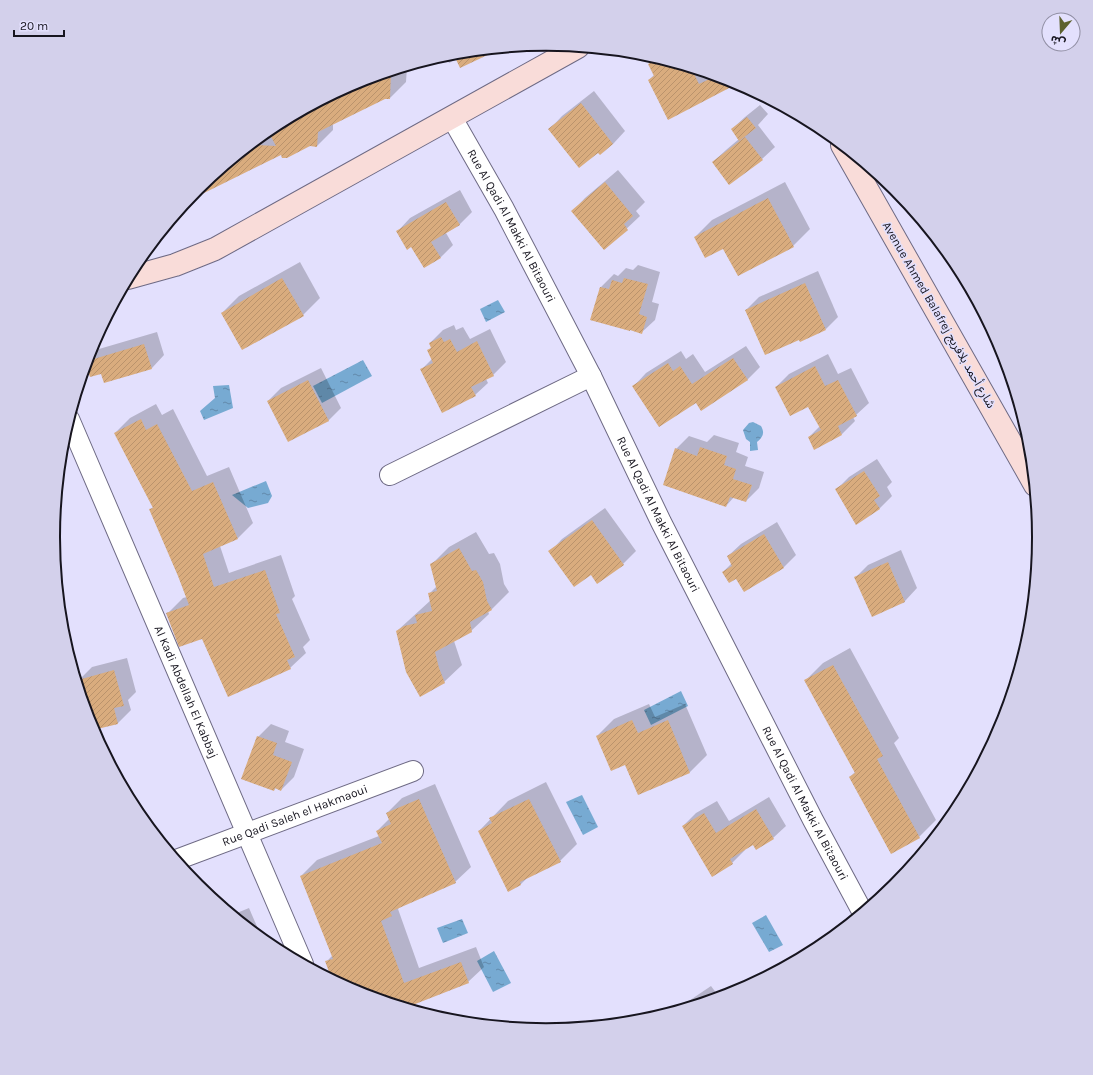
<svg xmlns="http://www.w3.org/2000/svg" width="1093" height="1075" font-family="Karla,'Noto Sans Arabic',sans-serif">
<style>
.water{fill:url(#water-ripples)}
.shadow{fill:#0003}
.building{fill:url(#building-hatch)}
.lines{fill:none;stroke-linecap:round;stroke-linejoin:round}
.minor-casing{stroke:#6e6a84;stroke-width:22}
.secondary-casing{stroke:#6e6a84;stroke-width:24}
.minor{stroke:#fff;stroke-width:20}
.secondary{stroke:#f9dcd9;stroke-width:22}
.labels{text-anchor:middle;stroke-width:3;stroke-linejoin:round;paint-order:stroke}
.street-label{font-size:12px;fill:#17151f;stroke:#e3e0fd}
.rim{fill:none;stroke:#17151f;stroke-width:2}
</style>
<defs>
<pattern id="water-ripples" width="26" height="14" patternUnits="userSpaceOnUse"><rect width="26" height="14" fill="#77aad2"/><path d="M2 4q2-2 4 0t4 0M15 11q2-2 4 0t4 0" fill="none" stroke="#6189aa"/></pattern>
<pattern id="building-hatch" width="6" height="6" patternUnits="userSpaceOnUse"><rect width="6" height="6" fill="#d9ac7e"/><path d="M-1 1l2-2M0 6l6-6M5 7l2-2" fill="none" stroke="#ba936c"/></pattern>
</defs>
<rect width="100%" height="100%" fill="#e3e0fd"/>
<g class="water">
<polygon points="498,300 505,312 486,322 480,309"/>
<polygon points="363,360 372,376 322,403 313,386"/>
<polygon points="229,385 233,408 204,420 200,411 215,398 213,386"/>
<path d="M753 422 761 426C765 433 763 437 757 442L758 450 750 451V442L746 439 743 430 749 423Z"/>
<polygon points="266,481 272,496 268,503 248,508 232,495"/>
<polygon points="681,691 688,706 651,725 644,710"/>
<polygon points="582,795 598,827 583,835 566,802"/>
<polygon points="766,915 783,945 769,952 752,923"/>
<polygon points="462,919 468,933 443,943 437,928"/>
<polygon points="494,951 511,983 493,992 477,961"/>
</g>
<g class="shadow">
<polygon points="492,49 457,59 449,63 445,55 450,53"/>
<polygon points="656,57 735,82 731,86 669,118 649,80 655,74 649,64"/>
<polygon points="407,67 406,82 390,98 384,98 333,123 333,130 317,146 310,145 281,154 206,182 265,133 270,131 269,130 273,127 358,81"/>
<polygon points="594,91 625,131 613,144 550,129 562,116"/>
<polygon points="760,105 768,114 758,125 775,147 762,159 713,162 726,150 739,139 732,129 745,117"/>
<polygon points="618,170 645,202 636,211 640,216 605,249 573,211 585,198"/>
<polygon points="785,182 810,229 793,246 723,247 695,237 712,220"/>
<polygon points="460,190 472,212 459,225 446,233 453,245 440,258 398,231 410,218"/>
<polygon points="300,262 320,298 303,315 222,313 239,296"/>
<polygon points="638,265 660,272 652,302 659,304 655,320 642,332 631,329 630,330 592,320 601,287 614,274 618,276 626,268 633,270"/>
<polygon points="818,271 838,317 826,329 746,310 759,297"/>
<polygon points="454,325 456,330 463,327 470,339 490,329 506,362 493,375 486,379 488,383 475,395 421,370 432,359 428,351 432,347 430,343 443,330"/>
<polygon points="157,332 164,355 152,368 102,373 90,376 87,361 99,349"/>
<polygon points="746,346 760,367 747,380 696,401 634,386 646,373 681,351 686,359 693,354 705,372"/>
<polygon points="828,354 838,374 851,368 869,403 856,415 853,417 855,421 842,434 815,448 809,437 820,426 809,405 776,387 789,374"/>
<polygon points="321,368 341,408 328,421 268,401 281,388"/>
<polygon points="156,404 162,415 173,409 207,476 229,467 253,523 238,538 220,546 229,573 281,555 295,596 292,599 310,640 303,647 306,653 290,668 168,613 183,598 187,597 151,509 153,507 115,433 130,418"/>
<polygon points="714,435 739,443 736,452 748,457 745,466 764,472 759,488 746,501 734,497 726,506 676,449 689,436 707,442"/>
<polygon points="877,459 892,482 887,487 892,496 879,509 836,490 849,477"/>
<polygon points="605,508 636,551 623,564 591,574 550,552 562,539"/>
<polygon points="777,522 796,555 783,568 737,578 723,572 732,563 728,556 741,544"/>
<polygon points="476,532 489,554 494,553 500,564 504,584 509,592 492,609 488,611 489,614 471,631 454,641 462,665 444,682 397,631 431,600 430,593 437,586 432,564 449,547"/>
<polygon points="901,550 917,588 905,601 872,615 855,578 868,565"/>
<polygon points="850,648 899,738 894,743 936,820 919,837 850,777 856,771 806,680 823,663"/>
<polygon points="127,658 136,692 128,700 131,710 118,723 92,729 85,708 86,707 79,680 92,667"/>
<polygon points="649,704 655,717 685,704 707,755 690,772 639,794 626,764 597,736 614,719"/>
<polygon points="1006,716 1002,727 993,744 991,741 990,732"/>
<polygon points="271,724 289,731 285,742 304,749 294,777 281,790 276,788 274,790 258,737"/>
<polygon points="546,782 577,844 560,861 528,877 521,884 508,890 479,831 508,801"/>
<polygon points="435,784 471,867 455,882 401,906 398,909 419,968 476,947 484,967 468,982 415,1003 418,1012 357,993 352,980 326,962 333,955 301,876 317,860 379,836 377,831 389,819 387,813 402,798"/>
<polygon points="769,797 786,826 773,838 753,843 744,849 745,850 732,863 683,826 696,813 717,801 729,821"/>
<polygon points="249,908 262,938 261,939 232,915"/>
<polygon points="859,913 860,915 831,940 829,936 842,923"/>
<polygon points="816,940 827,943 820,948 802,958 803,953"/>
<polygon points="711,986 720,998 671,1013"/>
<polygon points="636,1016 638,1022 619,1024"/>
<polygon points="649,1017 650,1019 639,1022"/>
</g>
<g class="building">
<polygon points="495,49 496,51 460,68 453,53"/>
<polygon points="659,58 691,68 699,84 716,76 727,79 731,87 668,120 648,80 654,76 648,64"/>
<polygon points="391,71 390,99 385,99 318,132 317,147 310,146 287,158 282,158 281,155 196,197 193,194 198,188 246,149 249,149 257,145 276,146 268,131 273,127 302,112 309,112 359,88 359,81"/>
<polygon points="581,103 613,144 600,155 598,153 579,168 548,129"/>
<polygon points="747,117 756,128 739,141 731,129"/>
<polygon points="745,137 763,160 729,185 712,162"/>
<polygon points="605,182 633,216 624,224 628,230 604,250 571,211"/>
<polygon points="768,198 794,247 738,276 723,249 705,258 694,237"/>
<polygon points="446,202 460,225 431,242 441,258 424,268 411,247 407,250 396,231"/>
<polygon points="282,278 304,316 242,350 221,313"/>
<polygon points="624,278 648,284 639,314 647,317 642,334 630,330 630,331 590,320 600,287 609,289 612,280 622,283"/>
<polygon points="805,283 826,330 800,342 799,340 765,355 745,310"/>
<polygon points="441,337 444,342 450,339 457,352 477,341 494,376 471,387 476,396 442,413 420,369 433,363 427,350 431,348 429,343"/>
<polygon points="144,344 152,369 104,383 101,374 90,377 86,365 87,361"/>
<polygon points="733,358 748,380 701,411 696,403 659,427 632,386 668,363 673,371 680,366 692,384"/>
<polygon points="815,366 825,386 838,380 857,416 838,426 842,435 814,450 808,437 821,430 808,407 790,416 775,387"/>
<polygon points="308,380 329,421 288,442 267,401"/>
<polygon points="141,419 146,430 157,424 192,491 213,482 238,539 203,554 214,587 265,570 280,613 276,614 295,657 287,660 291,669 228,697 202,639 179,647 166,613 189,605 178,576 149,509 153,508 114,433"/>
<polygon points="700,447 727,456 724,465 736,469 733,479 752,485 746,502 730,497 726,507 663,485 675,448 697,456"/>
<polygon points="864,471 880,496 874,500 880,509 856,525 835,489"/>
<polygon points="592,520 624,565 597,584 591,575 574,587 548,551"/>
<polygon points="764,534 784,568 744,592 736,579 729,583 722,572 732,566 727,556"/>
<polygon points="459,548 472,571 476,570 483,582 487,601 492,610 470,622 472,632 435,652 439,668 445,683 420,697 406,672 396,631 404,626 417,623 415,615 432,611 428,593 437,591 430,564"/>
<polygon points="888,562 905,602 872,617 854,577"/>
<polygon points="833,665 883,756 877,759 920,838 891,854 849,777 855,773 804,680"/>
<polygon points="114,670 124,706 114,708 118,724 93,730 78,680"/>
<polygon points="632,720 638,733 668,720 690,773 638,795 625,765 611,771 596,736"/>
<polygon points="257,736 277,743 273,755 292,762 281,791 275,788 274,791 241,779"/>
<polygon points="419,799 456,883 390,912 392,916 381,921 404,983 461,962 469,983 405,1008 357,993 332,980 325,961 333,959 300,876 382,843 376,831 391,824 386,813"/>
<polygon points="529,799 561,862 520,882 521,885 508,892 478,831 492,823 489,818"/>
<polygon points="756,809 774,839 756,850 753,845 730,859 733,864 712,877 682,826 704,813 716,833"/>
</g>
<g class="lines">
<g class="minor-casing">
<g id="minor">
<path id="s1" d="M452 118 504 209 591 376 661 522 711 620 813 820 863 913"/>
<path id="s2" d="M69 419 303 964"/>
<polyline points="390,475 591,376"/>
<path id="s3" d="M176 860 413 771"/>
</g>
</g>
<g class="secondary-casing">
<g id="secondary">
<polyline points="842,145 1035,485"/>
<polyline points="128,278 175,265 215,249 578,47"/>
</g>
</g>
<use href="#minor" class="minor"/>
<use href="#secondary" class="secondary"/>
</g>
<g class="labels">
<g class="street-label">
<text dy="4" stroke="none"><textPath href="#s1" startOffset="123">Rue Al Qadi Al Makki Al Bitaouri</textPath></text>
<text transform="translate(939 315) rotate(60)" y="4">Avenue Ahmed Balafrej شارع أحمد بلافريج</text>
<text dy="4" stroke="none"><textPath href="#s1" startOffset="447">Rue Al Qadi Al Makki Al Bitaouri</textPath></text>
<text dy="4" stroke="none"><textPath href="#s2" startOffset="297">Al Kadi Abdellah El Kabbaj</textPath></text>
<text dy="4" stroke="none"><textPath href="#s1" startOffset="771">Rue Al Qadi Al Makki Al Bitaouri</textPath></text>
<text dy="4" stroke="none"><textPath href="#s3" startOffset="127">Rue Qadi Saleh el Hakmaoui</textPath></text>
</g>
</g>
<path d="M0 0H1093V1075H0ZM60 537a486 486 0 1 1 972 0a486 486 0 1 1-972 0Z" fill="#d3d0eb" fill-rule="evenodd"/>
<path class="rim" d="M60 537a486 486 0 1 1 972 0a486 486 0 1 1-972 0Z"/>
<g transform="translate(1061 32) rotate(199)"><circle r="19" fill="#e3e0fd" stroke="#918fa4"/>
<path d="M0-3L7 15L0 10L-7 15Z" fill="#5d612f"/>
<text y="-6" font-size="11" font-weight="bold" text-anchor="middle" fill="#17151f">ش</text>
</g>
<path d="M14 30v6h50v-6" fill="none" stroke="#17151f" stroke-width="2"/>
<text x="20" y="30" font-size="12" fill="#17151f" stroke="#e3e0fd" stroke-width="3" paint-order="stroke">20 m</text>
</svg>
